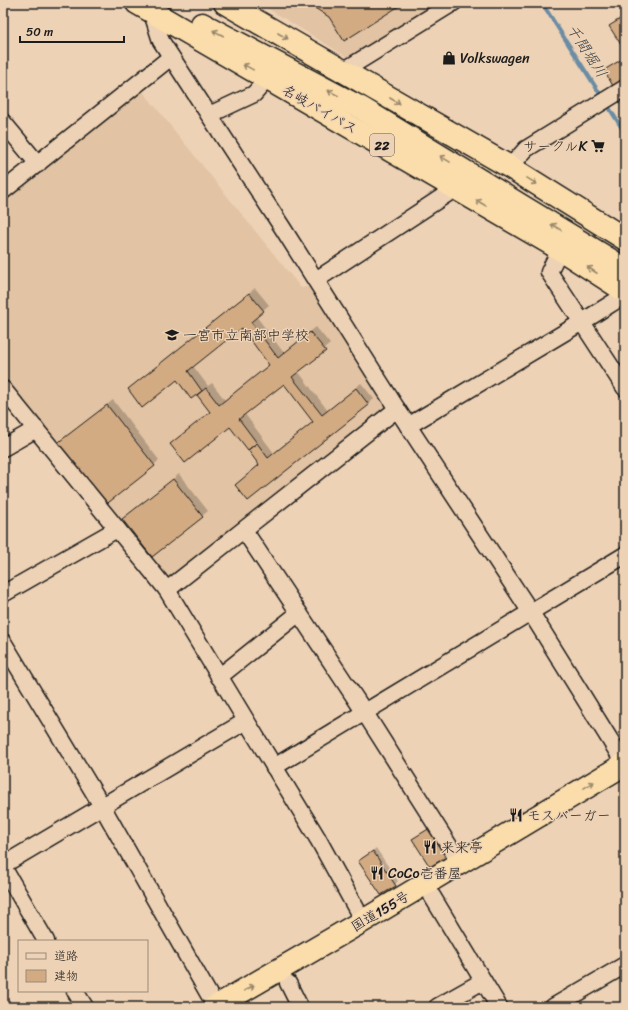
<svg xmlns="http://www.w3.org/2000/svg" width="628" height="1010" font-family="Sriracha,'Klee One',sans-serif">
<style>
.built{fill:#e2c3a3}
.shadow{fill:#0003;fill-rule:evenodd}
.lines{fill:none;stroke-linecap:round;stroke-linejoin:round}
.stream{stroke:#6a8ca4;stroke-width:4}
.building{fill:#d2ab83;stroke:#1c1c1c}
.minor-casing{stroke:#1c1c1c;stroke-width:19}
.highway-casing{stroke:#1c1c1c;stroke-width:25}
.minor{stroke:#eed2b5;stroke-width:16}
.highway{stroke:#fbddab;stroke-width:22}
.oneway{stroke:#97866b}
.labels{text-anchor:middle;stroke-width:3;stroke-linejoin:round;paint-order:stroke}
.shield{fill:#eed2b5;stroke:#5b534a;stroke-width:1}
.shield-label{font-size:13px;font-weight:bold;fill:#1c1c1c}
.poi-label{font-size:14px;fill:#1c1c1c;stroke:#eed2b5;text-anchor:start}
.street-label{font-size:14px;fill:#1c1c1c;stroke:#eed2b5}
.water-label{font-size:15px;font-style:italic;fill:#364149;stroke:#eed2b5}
</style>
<rect width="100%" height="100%" fill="#eed2b5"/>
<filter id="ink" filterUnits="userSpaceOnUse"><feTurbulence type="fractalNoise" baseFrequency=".025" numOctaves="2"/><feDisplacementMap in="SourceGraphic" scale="8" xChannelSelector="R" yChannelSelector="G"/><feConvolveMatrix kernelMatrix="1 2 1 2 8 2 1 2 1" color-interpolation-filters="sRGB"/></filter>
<g filter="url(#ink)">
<g class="built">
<polygon points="259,3 453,3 357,63"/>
<polygon points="141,89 301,288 311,286 386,406 169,582 3,382 3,200"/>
</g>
<g class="shadow">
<polygon points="625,13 625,49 610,26"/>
<polygon points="625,57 625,78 614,84 605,70"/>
<path d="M255 288 269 305 256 316 284 353 316 327 330 344 298 371 328 411 361 383 374 399 248 500 236 485 260 465 230 425 171 444 211 411 197 393 178 379 135 384ZM242 327 270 364 225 400 212 383 208 386 193 366ZM284 382 314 422 274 453 245 414Z"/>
<polygon points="113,400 159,460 154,465 63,439"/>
<polygon points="179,474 208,511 202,516 124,519"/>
<polygon points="376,848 398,881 395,885 360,861"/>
</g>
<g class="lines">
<g class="stream">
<polyline points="542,3 602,97"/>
<polyline points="606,103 625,133"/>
</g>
</g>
<g class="building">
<polygon points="307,3 404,3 344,41 329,17"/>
<polygon points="625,16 625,51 609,26"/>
<polygon points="624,58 625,79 613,86 604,70"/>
<polygon points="249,293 264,311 251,322 278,358 310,332 326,351 292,377 322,415 356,388 369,405 248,501 235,485 259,465 248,450 257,443 268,458 313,422 284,384 239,419 257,443 248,450 230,427 185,463 170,444 210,412 197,395 206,388 219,405 269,365 242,328 188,371 202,391 191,399 177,380 142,408 128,389"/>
<polygon points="107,405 155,466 104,506 56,444"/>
<polygon points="173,479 203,517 152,557 122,519"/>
<polygon points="430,828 448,856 430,867 412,839"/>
<polygon points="373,851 396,886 381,895 358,861"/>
</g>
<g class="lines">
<g class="minor-casing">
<g id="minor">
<polyline points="152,13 161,41 282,227 397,409 530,611 625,764"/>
<polyline points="343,71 453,3"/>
<polyline points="209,115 254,94 268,78"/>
<polyline points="3,122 38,164"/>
<polyline points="510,167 526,149 625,88"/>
<polyline points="3,191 171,57"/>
<polyline points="560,249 549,272 625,388"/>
<polyline points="316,280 456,188"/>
<polyline points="3,389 167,590 318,839 363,921"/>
<polyline points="408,426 582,322 625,295"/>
<polyline points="3,448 36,429"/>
<polyline points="244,530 365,713 460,863"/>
<polyline points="167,590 397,409"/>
<polyline points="3,594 117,529"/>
<polyline points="3,642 102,806 216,1007"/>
<polyline points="219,677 299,613"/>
<polyline points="274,767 625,555"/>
<polyline points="3,865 246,721"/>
<polyline points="3,867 46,941"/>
<polyline points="432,896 499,1007"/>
<polyline points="288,983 300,1007"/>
<polyline points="75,991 85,1007"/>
<polyline points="437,1007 483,981"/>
<polyline points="553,1007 625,965"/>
</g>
</g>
<g class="highway-casing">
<g id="highway">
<polyline points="137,3 560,249 625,291"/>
<polyline points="225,3 510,167 625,239"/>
<polyline points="202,24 361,108 625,269"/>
<polyline points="215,1007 363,921 625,764"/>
</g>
</g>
<use href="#minor" class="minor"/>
<use href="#highway" class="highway"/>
</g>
<defs><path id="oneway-shaft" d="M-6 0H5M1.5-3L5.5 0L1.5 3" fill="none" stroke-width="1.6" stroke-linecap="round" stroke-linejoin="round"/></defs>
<g class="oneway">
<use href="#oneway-shaft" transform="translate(218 33) rotate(-152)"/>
<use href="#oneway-shaft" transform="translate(283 36) rotate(30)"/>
<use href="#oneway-shaft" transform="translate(248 67) rotate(-151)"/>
<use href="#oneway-shaft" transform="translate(333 93) rotate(-152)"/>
<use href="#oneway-shaft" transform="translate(395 101) rotate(30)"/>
<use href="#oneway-shaft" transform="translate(445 159) rotate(-149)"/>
<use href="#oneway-shaft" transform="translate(532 181) rotate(32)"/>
<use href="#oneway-shaft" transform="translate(481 203) rotate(-150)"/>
<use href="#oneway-shaft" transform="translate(556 227) rotate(-149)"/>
<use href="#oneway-shaft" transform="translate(592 270) rotate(-147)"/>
<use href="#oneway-shaft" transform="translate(589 785) rotate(-31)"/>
<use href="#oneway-shaft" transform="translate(249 988) rotate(-30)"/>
</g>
</g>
<defs>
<g id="shop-bare" transform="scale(1.08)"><path d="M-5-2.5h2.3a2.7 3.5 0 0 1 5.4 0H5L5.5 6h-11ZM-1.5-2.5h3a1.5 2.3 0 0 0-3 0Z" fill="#1c1c1c" stroke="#eed2b5" stroke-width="2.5" paint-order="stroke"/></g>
<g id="supermarket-bare" transform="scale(1.08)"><path d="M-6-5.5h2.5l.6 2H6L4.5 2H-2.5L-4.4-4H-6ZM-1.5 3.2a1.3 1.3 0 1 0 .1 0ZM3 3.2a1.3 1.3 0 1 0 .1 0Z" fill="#1c1c1c" stroke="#eed2b5" stroke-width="2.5" paint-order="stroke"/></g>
<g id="school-bare" transform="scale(1.08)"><path d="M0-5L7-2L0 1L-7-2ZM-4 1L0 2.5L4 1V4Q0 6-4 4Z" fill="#1c1c1c" stroke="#eed2b5" stroke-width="2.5" paint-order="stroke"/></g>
<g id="restaurant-bare" transform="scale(1.08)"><path d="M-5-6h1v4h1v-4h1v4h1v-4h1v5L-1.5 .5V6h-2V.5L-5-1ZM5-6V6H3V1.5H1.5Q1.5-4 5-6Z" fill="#1c1c1c" stroke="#eed2b5" stroke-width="2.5" paint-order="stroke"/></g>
</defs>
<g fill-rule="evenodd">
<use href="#shop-bare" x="449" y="58"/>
<use href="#supermarket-bare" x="598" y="146"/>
<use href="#school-bare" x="172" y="335"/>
<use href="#restaurant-bare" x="516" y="815"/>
<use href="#restaurant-bare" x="430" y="847"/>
<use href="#restaurant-bare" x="377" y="873"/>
</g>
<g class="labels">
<rect class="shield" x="370" y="134" width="24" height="22" rx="3"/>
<g class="shield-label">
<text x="382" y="150">22</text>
</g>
<g class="poi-label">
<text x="460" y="63">Volkswagen</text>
<text x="587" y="151" text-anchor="end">サークルK</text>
<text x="183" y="340">一宮市立南部中学校</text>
<text x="527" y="820">モスバーガー</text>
<text x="441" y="852">来来亭</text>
<text x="388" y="878">CoCo壱番屋</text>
</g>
<g class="street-label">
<text transform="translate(320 109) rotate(30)" y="5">名岐バイパス</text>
<text transform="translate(380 911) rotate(-31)" y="5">国道155号</text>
</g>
<g class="water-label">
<text transform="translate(587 51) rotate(57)" y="5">千間堀川</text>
</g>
</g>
<rect width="628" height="1010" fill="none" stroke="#eed2b5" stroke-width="16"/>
<rect x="8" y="8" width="612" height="994" fill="none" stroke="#1c1c1c" stroke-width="1.5" filter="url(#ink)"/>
<rect x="18" y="940" width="130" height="52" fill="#eed2b5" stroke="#9a8978"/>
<rect x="26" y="953" width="20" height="6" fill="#eed2b5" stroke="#9a8978"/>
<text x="54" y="960" font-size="12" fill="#1c1c1c">道路</text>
<rect x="26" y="970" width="20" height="12" fill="#d2ab83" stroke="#9a8978"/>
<text x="54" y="980" font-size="12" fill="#1c1c1c">建物</text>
<path d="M20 36v6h104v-6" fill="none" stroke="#1c1c1c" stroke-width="2"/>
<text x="26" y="36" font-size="12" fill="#1c1c1c" stroke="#eed2b5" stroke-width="3" paint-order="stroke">50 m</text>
</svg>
